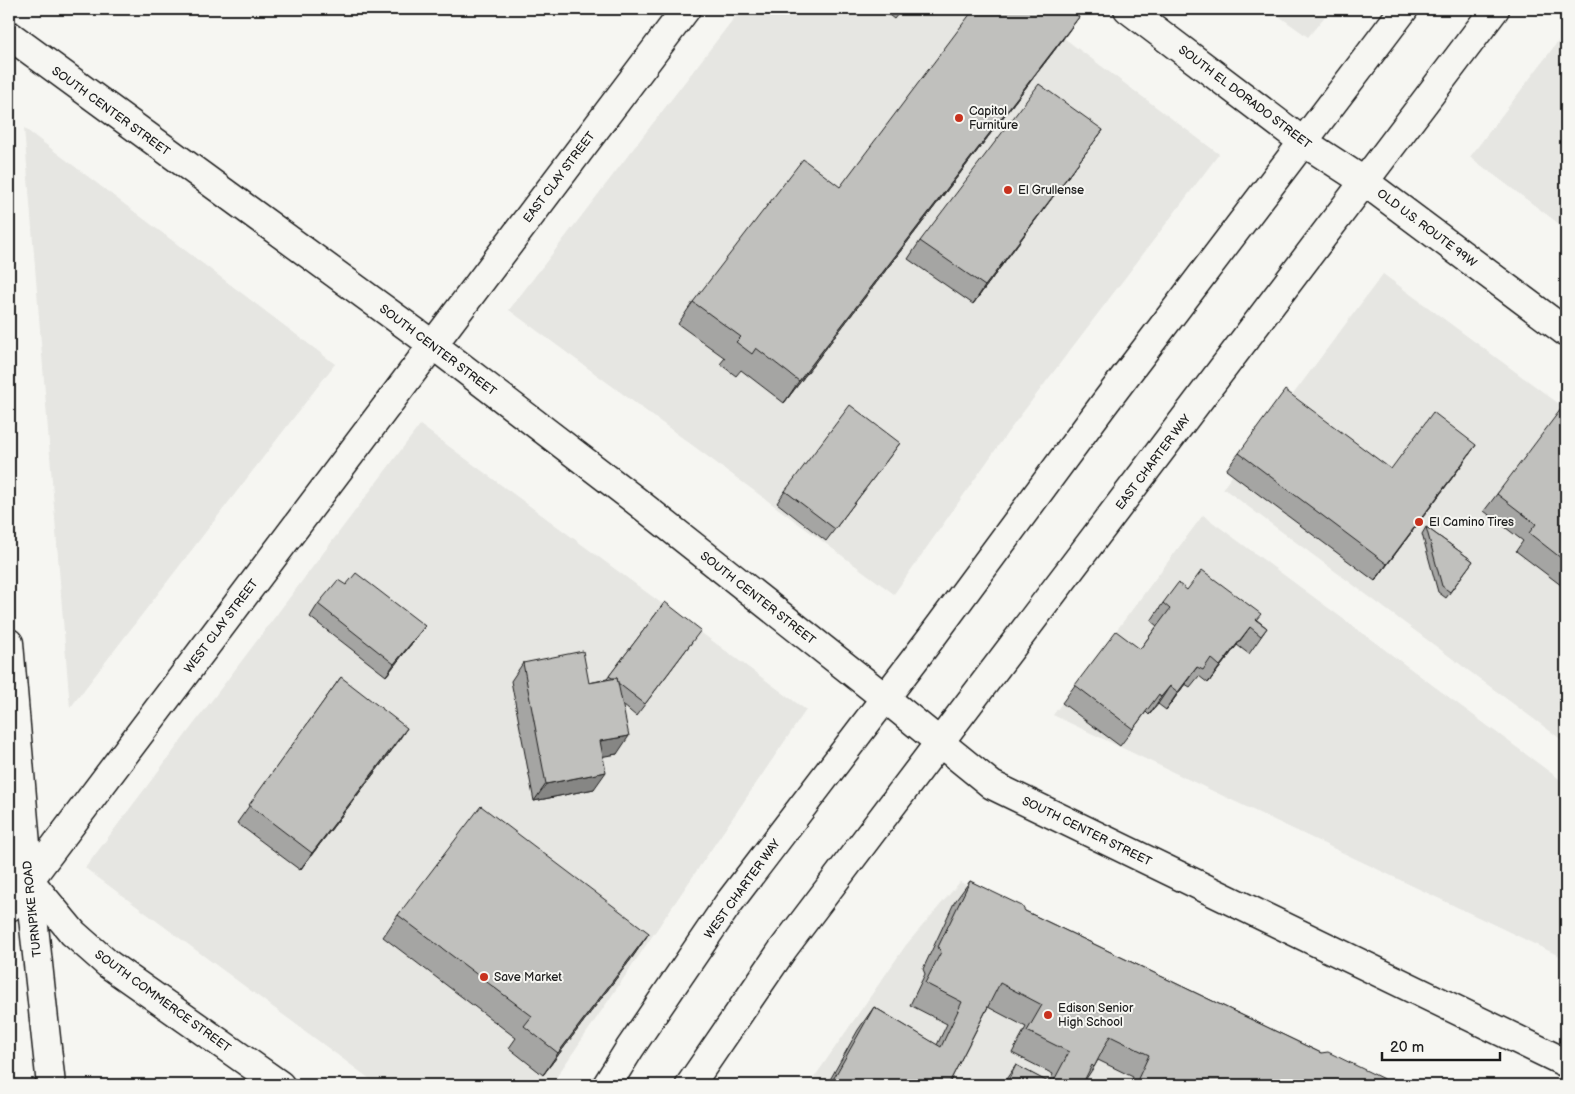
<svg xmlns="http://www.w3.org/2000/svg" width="1575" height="1094" font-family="'Balsamiq Sans',sans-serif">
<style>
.built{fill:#e6e6e2}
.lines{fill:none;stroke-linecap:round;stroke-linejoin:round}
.street-casing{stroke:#1c1c1c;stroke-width:31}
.secondary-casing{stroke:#1c1c1c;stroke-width:31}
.primary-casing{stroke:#1c1c1c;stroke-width:31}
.street{stroke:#f6f6f2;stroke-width:28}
.secondary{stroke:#f6f6f2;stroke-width:28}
.primary{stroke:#f6f6f2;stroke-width:28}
.wall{fill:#a5a5a3;stroke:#1c1c1c}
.shaded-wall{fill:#868684;stroke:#1c1c1c}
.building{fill:#c0c0bd;stroke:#1c1c1c}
.poi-dot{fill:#c8321e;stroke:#f6f6f2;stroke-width:2}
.labels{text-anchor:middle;stroke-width:4;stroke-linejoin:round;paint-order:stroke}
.street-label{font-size:12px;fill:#1c1c1c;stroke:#f6f6f2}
.poi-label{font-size:12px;fill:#1c1c1c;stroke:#f6f6f2;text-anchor:start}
</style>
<rect width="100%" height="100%" fill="#f6f6f2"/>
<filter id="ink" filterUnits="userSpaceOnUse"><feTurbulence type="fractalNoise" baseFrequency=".02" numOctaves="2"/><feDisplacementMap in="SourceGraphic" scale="10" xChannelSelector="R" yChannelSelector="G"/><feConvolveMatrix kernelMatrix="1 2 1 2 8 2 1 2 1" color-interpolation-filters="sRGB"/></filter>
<g filter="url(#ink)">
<g class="built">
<polygon points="741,9 1025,9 1219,154 1008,432 894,594 509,310"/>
<polygon points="1269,9 1331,9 1308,37"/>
<polygon points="1566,31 1566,229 1470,157"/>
<polygon points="24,128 335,364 70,708"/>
<polygon points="1383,274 1566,409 1566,743 1223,488"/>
<polygon points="420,425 806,710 551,1085 378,1085 85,868"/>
<polygon points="1203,515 1566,784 1566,959 1053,715"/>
<polygon points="960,882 1387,1085 809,1085 906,945"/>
</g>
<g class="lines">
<g class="street-casing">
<g id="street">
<polyline points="9,643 29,880 51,1085"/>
<polyline points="9,870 29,880 73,933 108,964 280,1085"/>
<polyline points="9,907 686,9"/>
</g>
</g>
<g class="secondary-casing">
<g id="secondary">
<polyline points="1128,9 1302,141 1365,182 1566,332"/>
<polyline points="9,35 433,345 635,500 885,698 992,785 1566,1063"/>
</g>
</g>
<g class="primary-casing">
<g id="primary">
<polyline points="607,1085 630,1048 728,904 931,638 1104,404 1404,9"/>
<polyline points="690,1085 783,949 1495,9"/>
</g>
</g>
<use href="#street" class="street"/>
<use href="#secondary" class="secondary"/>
<use href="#primary" class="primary"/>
</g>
<g class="wall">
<polygon points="881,9 902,9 894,19"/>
<polygon points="1063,39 784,403 741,370 736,376 720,364 725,358 678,324 693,302 840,187"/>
<polygon points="1103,130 1090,147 973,304 908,259 920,241"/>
<polygon points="1566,414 1566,589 1516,551 1523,541 1484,511 1497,494"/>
<polygon points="900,443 826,541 777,503 785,491"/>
<polygon points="1239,453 1391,469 1464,462 1375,581 1226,470"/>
<polygon points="1426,527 1473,561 1446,598 1438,592 1422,534"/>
<polygon points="346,585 425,626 416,638 386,676 310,617 318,604"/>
<polygon points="1187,590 1257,620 1267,628 1249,654 1237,645 1208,683 1199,676 1190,687 1185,684 1166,710 1158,704 1149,715 1146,712 1120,746 1062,703 1075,685 1140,649 1157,626 1151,621 1163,603"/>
<polygon points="665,602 692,642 636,716 623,705 617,754 603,756 594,789 534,801 511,681 523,663 589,683 607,679"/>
<polygon points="341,677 395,746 300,870 237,823"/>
<polygon points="970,881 1025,911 1321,1053 1396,1085 1130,1085 1133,1077 1098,1060 1094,1067 1082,1085 1002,1085 1016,1065 1049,1083 1053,1074 1012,1053 1026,1027 988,1007 948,1085 827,1085 858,1030 874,1007 937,1045 947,1024 910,1005 925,974 923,969 954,903"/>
<polygon points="398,915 649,933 634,955 543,1075 509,1048 516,1038 383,937"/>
</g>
<g class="shaded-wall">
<polygon points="1079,17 1063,39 784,403 799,381"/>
<polygon points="1103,130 1090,147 973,304 985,286"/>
<polygon points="1476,445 1464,462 1375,581 1387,564"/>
<polygon points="425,626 416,638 386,676 394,664"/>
<polygon points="1250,627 1237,645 1208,683 1220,666"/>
<polygon points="1197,667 1185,684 1166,710 1178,692"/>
<polygon points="1170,686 1158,704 1149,715 1161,697"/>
<polygon points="407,728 395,746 300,870 312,853"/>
<polygon points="629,736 617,754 588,759 600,741"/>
<polygon points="606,772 594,789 534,801 546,784"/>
<polygon points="649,933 634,955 543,1075 558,1053"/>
</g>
<g class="building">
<polygon points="974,9 1068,9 1079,17 799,381 756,348 752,354 736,342 741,337 693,302 803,159 840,187"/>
<polygon points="1039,84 1103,130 985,286 920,241"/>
<polygon points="1285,390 1391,469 1433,412 1476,445 1387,564 1239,453"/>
<polygon points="850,405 900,443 835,529 785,491"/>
<polygon points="1561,409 1566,414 1566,562 1529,533 1536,524 1497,494"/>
<polygon points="1426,527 1473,561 1450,592 1442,586"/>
<polygon points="1202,570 1261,614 1256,620 1267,628 1261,636 1250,627 1220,666 1211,658 1203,670 1197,667 1178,692 1170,686 1161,697 1159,694 1133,729 1075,685 1116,631 1140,649 1170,609 1163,603 1178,583 1187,590"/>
<polygon points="356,573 425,626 394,664 318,604 338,580 346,585"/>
<polygon points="665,602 701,630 645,704 618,683 617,678 612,678 609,676"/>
<polygon points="583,651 589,683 617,678 629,736 600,741 606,772 546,784 523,663"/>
<polygon points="341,677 407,728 312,853 249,805"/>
<polygon points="481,806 649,933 558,1053 524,1026 532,1016 398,915"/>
<polygon points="970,881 1022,906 1025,911 1321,1053 1328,1052 1396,1085 1139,1085 1136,1083 1149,1055 1110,1036 1094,1067 1092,1065 1082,1085 1006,1085 1016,1065 1052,1084 1069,1052 1027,1031 1042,1005 1000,983 948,1085 830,1085 874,1007 941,1047 962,1002 925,983 941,952 938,947"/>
</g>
</g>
<g class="poi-dot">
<circle cx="959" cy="118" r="5"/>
<circle cx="1008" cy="190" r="5"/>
<circle cx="1419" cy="522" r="5"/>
<circle cx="484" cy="977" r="5"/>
<circle cx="1048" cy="1015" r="5"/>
</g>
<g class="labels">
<g class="street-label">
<text transform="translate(1245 97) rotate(37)" y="4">SOUTH EL DORADO STREET</text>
<text transform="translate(111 111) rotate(36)" y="4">SOUTH CENTER STREET</text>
<text transform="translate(559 177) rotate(-53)" y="4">EAST CLAY STREET</text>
<text transform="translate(1427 228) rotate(37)" y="4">OLD U.S. ROUTE 99W</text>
<text transform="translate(438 350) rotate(37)" y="4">SOUTH CENTER STREET</text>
<text transform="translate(1153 462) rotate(-53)" y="4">EAST CHARTER WAY</text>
<text transform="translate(758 598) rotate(38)" y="4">SOUTH CENTER STREET</text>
<text transform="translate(221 626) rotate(-53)" y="4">WEST CLAY STREET</text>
<text transform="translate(1087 831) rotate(26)" y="4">SOUTH CENTER STREET</text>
<text transform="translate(742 889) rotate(-54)" y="4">WEST CHARTER WAY</text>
<text transform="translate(32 909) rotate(-96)" y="4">TURNPIKE ROAD</text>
<text transform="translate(163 1001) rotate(36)" y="4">SOUTH COMMERCE STREET</text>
</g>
<g class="poi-label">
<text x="969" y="115">Capitol<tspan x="969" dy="14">Furniture</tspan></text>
<text x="1018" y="194">El Grullense</text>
<text x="1429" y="526">El Camino Tires</text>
<text x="494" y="981">Save Market</text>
<text x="1058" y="1012">Edison Senior<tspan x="1058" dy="14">High School</tspan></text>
</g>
</g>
<rect width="1575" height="1094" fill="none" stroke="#f6f6f2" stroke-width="30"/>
<rect x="15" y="15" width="1545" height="1064" fill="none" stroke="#1c1c1c" stroke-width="2" filter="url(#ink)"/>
<path d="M1382 1052v8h118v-8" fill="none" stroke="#1c1c1c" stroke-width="2.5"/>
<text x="1390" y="1052" font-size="15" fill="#1c1c1c" stroke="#f6f6f2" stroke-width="4" paint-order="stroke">20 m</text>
</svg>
